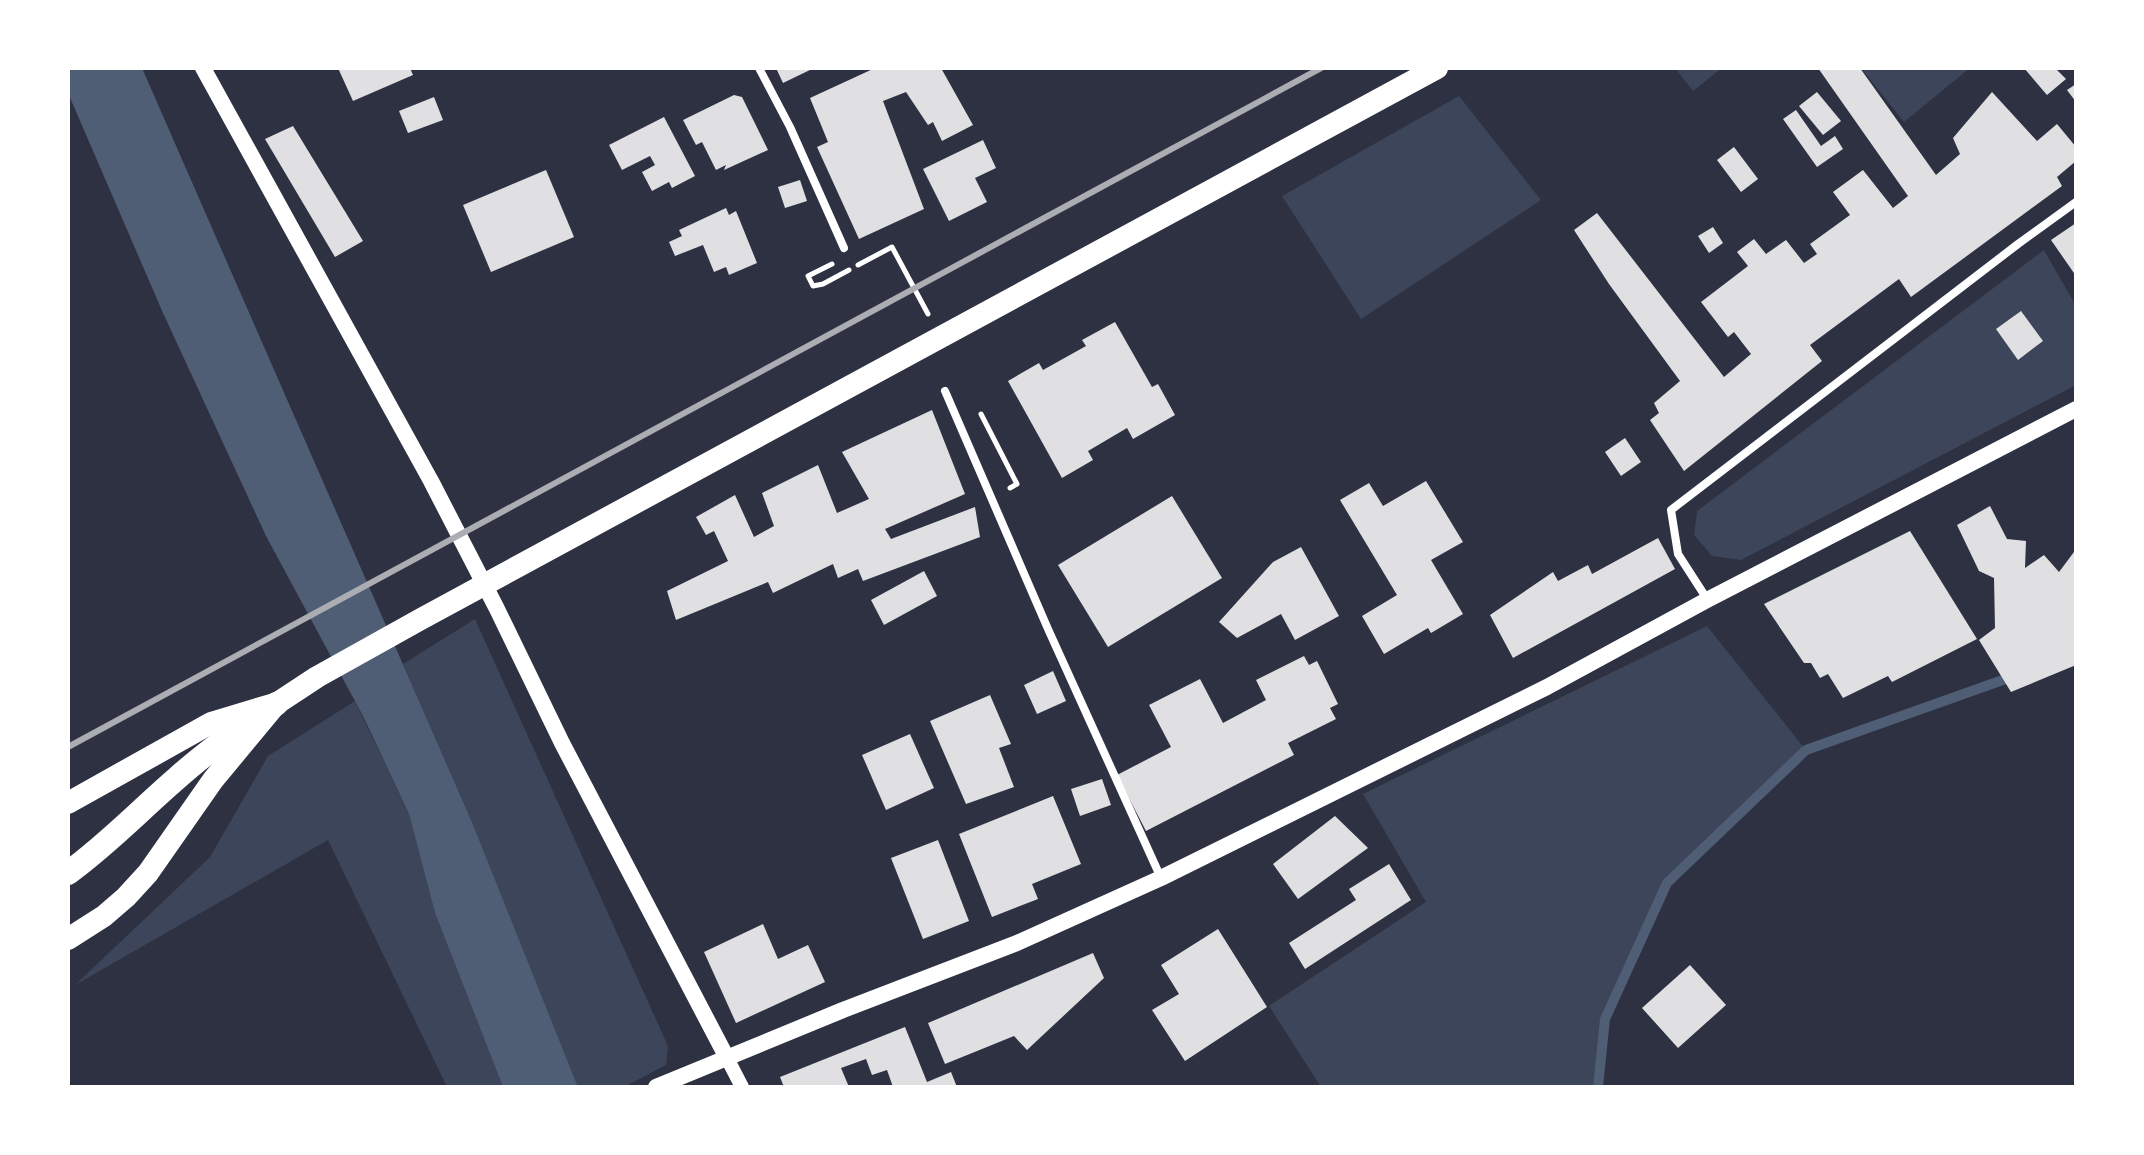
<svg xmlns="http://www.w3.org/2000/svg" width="2144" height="1155" font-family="Barlow,sans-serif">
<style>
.green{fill:#3c4559}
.water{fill:#4f5d75}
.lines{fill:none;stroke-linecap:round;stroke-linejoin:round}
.stream{stroke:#4f5d75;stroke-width:10}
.building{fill:#e0e0e3}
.path{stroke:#fff;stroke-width:5}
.minor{stroke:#fff;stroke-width:8}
.tertiary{stroke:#fff;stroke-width:14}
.secondary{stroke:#fff;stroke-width:16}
.trunk{stroke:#fff;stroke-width:22}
.motorway{stroke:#fff;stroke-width:24}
.rail{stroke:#abadb3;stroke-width:6}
</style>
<rect width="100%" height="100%" fill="#2d3142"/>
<g class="green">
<polygon points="1675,68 1722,68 1693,91"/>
<polygon points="1861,68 1970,68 1904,122"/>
<polygon points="1459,96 1541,200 1361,319 1282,196"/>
<polygon points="2044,250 2076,306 2076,385 1741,560 1712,556 1694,535 1697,511"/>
<polygon points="475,619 668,1046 666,1065 624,1087 578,1087 472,822 403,664"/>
<polygon points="1707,626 1806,750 1667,883 1605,1019 1598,1087 1321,1087 1269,1006 1426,902 1363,794"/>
<polygon points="355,701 409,814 435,913 503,1087 447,1087 328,840 75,985 210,857 268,756"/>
</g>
<polygon class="water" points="68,68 142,68 472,822 578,1087 503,1087 435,913 409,814 363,716 266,536 163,313 68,93"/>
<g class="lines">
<polyline class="stream" points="1598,1087 1605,1019 1667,883 1806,750 2014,676"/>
</g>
<g class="building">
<polygon points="338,68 410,68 413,75 353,101"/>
<polygon points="776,68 814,68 783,83"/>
<polygon points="875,68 941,68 973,125 942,141 933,122 928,125 906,92 883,101 924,209 859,239 817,147 828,142 810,98"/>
<polygon points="1818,68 1860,68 1936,175 1960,154 1953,138 1992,92 2037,141 2057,124 2076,147 2076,161 2057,177 2062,186 1911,297 1899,279 1810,345 1822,361 1684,471 1650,420 1659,413 1654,403 1680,381 1609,284 1574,230 1597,213 1724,377 1751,354 1734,332 1728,337 1701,302 1748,266 1737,252 1754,239 1766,254 1786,240 1804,263 1817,254 1810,244 1850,215 1833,192 1863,170 1893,208 1908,196"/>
<polygon points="2024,68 2055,68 2066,79 2047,95"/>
<polygon points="2076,84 2076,102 2067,90"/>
<polygon points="1817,92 1841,121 1823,135 1799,106"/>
<polygon points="734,95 742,97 768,150 724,170 726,165 716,170 702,142 696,145 683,120"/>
<polygon points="434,97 443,120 408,133 399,111"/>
<polygon points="1796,110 1821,146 1835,136 1843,149 1817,167 1783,119"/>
<polygon points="664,117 695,176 672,188 669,182 652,191 642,172 655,165 650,156 622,170 609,145"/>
<polygon points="293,126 363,241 335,257 265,139"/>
<polygon points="983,140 996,168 975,178 987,202 949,221 923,169"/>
<polygon points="1734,147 1758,179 1741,192 1717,160"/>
<polygon points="546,170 574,237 491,272 463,205"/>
<polygon points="800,180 807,201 785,208 778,187"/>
<polygon points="726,208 729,215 736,211 757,263 729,275 726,267 714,272 703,245 675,256 669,242 682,236 679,230"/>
<polygon points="2076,223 2076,276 2051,240"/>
<polygon points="1713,227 1723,243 1709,253 1698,236"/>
<polygon points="2021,311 2043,341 2018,360 1996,329"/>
<polygon points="1115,322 1152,387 1158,384 1175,415 1133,439 1127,428 1088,451 1093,460 1062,478 1008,381 1039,363 1043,370 1086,346 1082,340"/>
<polygon points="932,410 965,494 885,529 891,539 975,507 980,537 863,581 858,569 838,578 833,564 773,593 768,582 676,620 667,591 728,561 714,531 706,535 696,517 735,495 754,537 774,526 762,493 818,465 837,513 869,499 842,452"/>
<polygon points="1625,438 1641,462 1621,476 1605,452"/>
<polygon points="1426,481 1463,542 1431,560 1463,614 1431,633 1428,628 1384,654 1362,616 1397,595 1340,500 1369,483 1383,506"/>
<polygon points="1172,496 1222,578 1108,647 1058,565"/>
<polygon points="1990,506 2007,539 2026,541 2025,568 2044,555 2059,572 2074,552 2076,554 2076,665 2011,692 1979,640 1995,628 1994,578 1979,571 1957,525"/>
<polygon points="1910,531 1977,639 1892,682 1888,676 1843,698 1828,674 1820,678 1811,663 1804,663 1764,604"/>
<polygon points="1658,538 1675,569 1513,658 1490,615 1553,572 1558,581 1588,565 1592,574"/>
<polygon points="1301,547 1339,616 1295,640 1281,614 1237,638 1219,622 1273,562"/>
<polygon points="924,571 937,596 884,625 871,600"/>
<polygon points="1304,656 1309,665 1317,661 1338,704 1330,708 1336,719 1288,743 1294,755 1146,831 1117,775 1171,747 1149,705 1200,679 1223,723 1266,700 1256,680"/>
<polygon points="1053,671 1066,701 1037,714 1024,685"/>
<polygon points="990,695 1011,744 999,748 1014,787 966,804 930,721"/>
<polygon points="910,734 934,788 886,810 862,755"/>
<polygon points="1102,779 1111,805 1080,816 1071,789"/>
<polygon points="1053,796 1081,864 1032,884 1038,899 992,917 959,834"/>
<polygon points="1335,816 1368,848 1298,899 1273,864"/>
<polygon points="938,840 969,921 923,939 891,858"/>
<polygon points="1389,864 1411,900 1305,969 1289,943 1356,900 1349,889"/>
<polygon points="763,924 778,959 808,945 825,982 736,1023 704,952"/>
<polygon points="1218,929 1267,1007 1185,1061 1152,1010 1179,994 1161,965"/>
<polygon points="1093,953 1104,978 1027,1050 1014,1036 945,1064 928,1023"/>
<polygon points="1690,965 1726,1005 1678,1048 1642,1008"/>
<polygon points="905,1027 927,1082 951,1072 957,1087 893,1087 887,1070 872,1075 866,1059 841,1068 849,1087 784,1087 780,1077"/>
</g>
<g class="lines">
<g class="path">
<polyline points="832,264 808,276 813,286 823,284 849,270"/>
<polyline points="858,265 892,247 928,314"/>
<polyline points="981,414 1017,484 1010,488"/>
</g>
<g class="minor">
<polyline points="759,68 790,127 844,248"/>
<polyline points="945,391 1048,629 1161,878"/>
<polyline points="1707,599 1678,554 1671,510 2018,244 2076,202"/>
</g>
<polyline class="tertiary" points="727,1058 742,1087"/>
<g class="secondary">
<polyline points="203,68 431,481 497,609 562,743 727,1058"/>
<polyline points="656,1087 843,1010 1017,943 1161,878 1547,687 1707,600 2076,409"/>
</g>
<g class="trunk">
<polyline points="68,803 211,723 271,705"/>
<polyline points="68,939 104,916 126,897 148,873 213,780 276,704 317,677 421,619 1437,68"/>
</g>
<path class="motorway" d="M68 873C108 844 139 811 176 779 207 751 241 727 276 704"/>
<polyline class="rail" points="68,747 1321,68"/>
</g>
<rect width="2144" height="1155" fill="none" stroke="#ffffff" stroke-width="140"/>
</svg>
